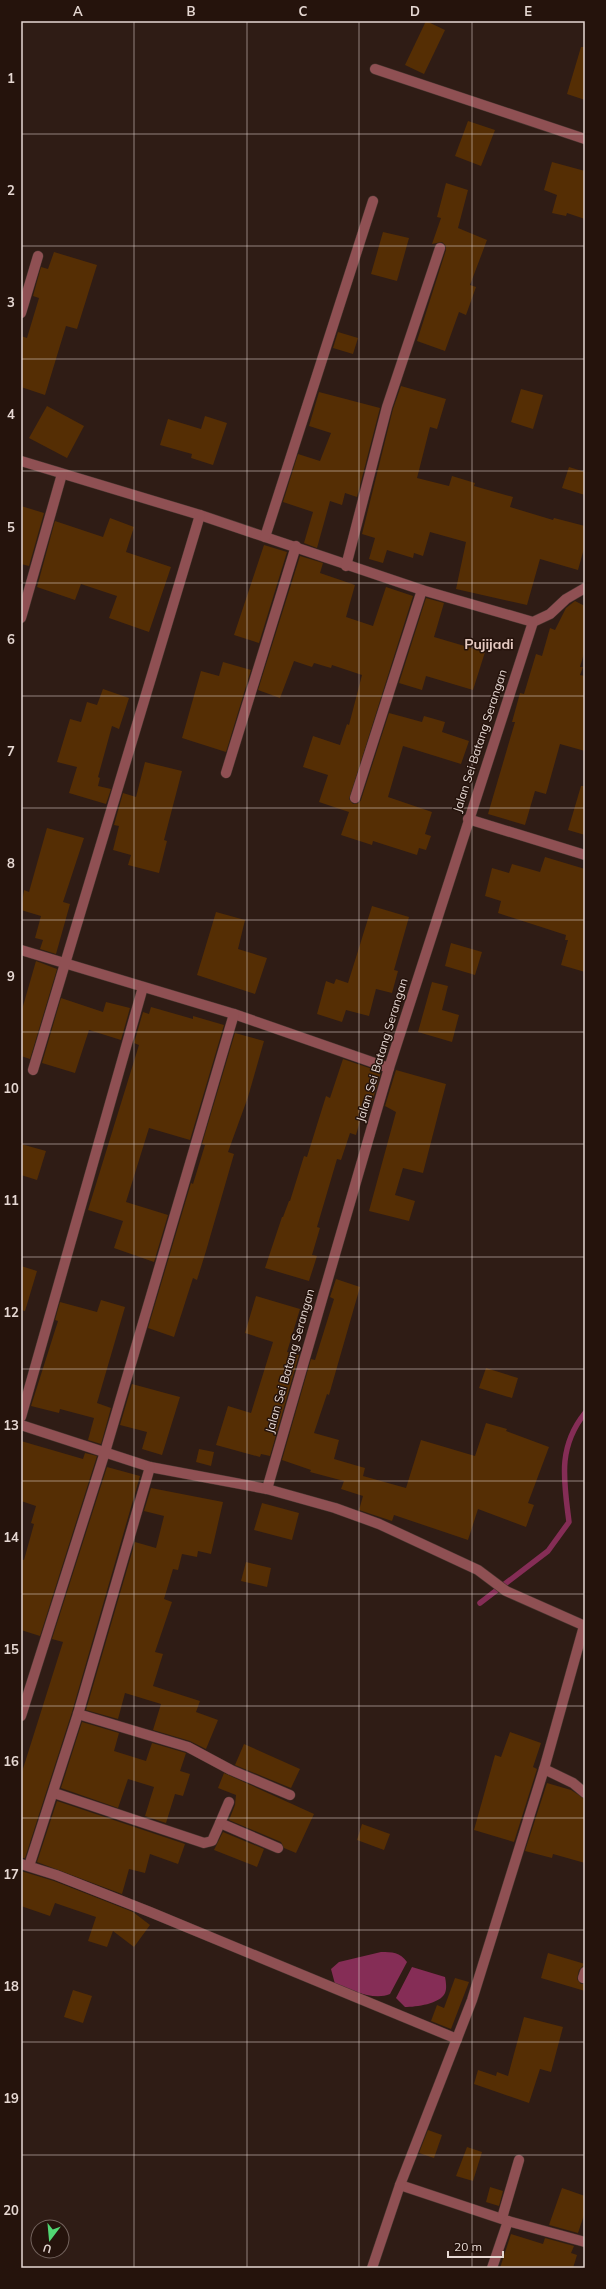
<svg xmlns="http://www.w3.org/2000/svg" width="606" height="2289" font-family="Mulish,sans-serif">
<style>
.water{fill:#852d56}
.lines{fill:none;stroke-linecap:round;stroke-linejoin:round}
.stream{stroke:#852d56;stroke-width:5.5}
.building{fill:#552e04}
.street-casing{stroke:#493630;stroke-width:11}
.street{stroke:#8f5053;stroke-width:10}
.grid{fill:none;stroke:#e6d8d3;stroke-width:1;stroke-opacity:0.55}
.labels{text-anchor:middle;stroke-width:3;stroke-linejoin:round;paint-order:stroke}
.street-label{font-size:12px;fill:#e6d8d3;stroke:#25130c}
.quarter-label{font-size:14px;font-weight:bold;fill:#e5cac1;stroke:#25130c}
.neatline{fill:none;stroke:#e6d8d3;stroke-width:1.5}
.grid-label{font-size:13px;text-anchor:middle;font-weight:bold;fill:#e6d8d3}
</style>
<rect width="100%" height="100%" fill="#2f1c15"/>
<g class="water">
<path d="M381 1952C392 1952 400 1952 407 1962L390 1994C374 2001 350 1990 335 1984L331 1969 339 1962Z"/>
<path d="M412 1967 445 1977C446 1982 447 1989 445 1993 440 2004 416 2007 405 2007L396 1998Z"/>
</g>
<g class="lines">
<path class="stream" d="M480 1603 548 1551 569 1522C564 1481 557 1448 585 1413"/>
</g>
<g class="building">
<polygon points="426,21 445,30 424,74 405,65"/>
<polygon points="581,47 585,47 585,100 567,94"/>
<polygon points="468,121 495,130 481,166 455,156"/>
<polygon points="552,162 585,171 585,219 567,213 566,216 552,213 557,195 544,190"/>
<polygon points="446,183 468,190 458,228 487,240 470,285 476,287 466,315 459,312 445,351 417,341 446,250 446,246 442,242 432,244 441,218 437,217"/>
<polygon points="383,232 409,238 397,281 371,274"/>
<polygon points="54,252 97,265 77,329 66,326 45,395 21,387 21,336 27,338 39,298 33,296 41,267 48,269"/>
<polygon points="338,332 358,338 353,354 333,348"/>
<polygon points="401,386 446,399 437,429 430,427 417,478 449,486 452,476 475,483 474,486 513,497 510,507 553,520 554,518 585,526 585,545 578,570 540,559 527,605 456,589 466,542 430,532 423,556 414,553 413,558 387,550 383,563 369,559 375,538 362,534 393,409"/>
<polygon points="521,389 543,395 533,429 511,422"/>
<polygon points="319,392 380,408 357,497 345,493 342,505 330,501 317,548 304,543 313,512 283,502 298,454 320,461 331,433 309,426"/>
<polygon points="47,406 84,426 67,458 29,438"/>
<polygon points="205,416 227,423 213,465 191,458 192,454 160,445 168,419 201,429"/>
<polygon points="569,467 585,472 585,495 562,488"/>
<polygon points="21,506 44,513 29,566 21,564"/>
<polygon points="110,518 134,527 126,552 171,567 149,632 109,618 117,596 81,584 75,600 37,587 55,521 103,537"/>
<polygon points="264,545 287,552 259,643 234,635"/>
<polygon points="300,556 323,563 320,573 355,585 346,617 373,626 386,587 413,596 349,799 353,804 359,803 361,800 389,713 422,722 424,716 445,722 442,732 469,741 461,764 403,746 388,797 432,812 425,834 431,836 426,850 419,848 417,855 373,841 372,845 341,835 349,812 319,802 328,775 303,767 313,736 340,745 347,724 349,725 362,675 332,665 331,668 314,663 312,667 294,661 280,698 258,690"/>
<polygon points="426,598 444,603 434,637 485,652 473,690 426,676 422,690 399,683"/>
<polygon points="575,601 585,606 585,650 580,667 583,667 580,675 585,676 585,751 560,744 546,794 535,791 525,825 488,814 515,722 512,722 520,693 524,694 536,654 542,656 550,628 555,630 566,608"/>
<polygon points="223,662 251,670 226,752 182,738 201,671 219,676"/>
<polygon points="103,689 129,698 119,729 112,726 98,777 100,778 98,786 111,789 106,804 69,793 77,767 57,762 70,719 81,722 87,702 97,705"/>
<polygon points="145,762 182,771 164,840 167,841 159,873 128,865 131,855 113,850 119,826 114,825 123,793 136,797"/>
<polygon points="581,786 585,786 585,835 568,830"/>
<polygon points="47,828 84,838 63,902 70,904 56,954 40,949 43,940 35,938 41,916 21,910 24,890 29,892"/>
<polygon points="545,857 585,869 585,972 561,965 568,940 565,940 566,935 498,913 501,901 485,896 492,868 509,873 512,864 540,872"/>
<polygon points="372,906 409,917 394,970 398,971 392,993 376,989 369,1016 346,1010 342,1022 317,1014 326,981 334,984 336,979 348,983"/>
<polygon points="216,912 245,920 238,949 267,958 255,994 197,975"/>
<polygon points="451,943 482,952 475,975 445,966"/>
<polygon points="36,961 57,969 30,1059 21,1056 21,1013"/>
<polygon points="432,982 448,986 442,1010 459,1015 452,1042 418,1032"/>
<polygon points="61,998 103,1012 106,1002 130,1008 121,1040 89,1030 75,1073 42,1063"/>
<polygon points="151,1007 193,1019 193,1016 224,1025 190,1140 149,1128 126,1202 168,1215 154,1262 114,1248 123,1221 88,1210 139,1045 134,1043 143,1012 149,1014"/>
<polygon points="235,1033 264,1041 248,1097 228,1152 234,1154 206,1251 197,1280 193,1278 174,1337 148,1328 191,1183 193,1184 205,1145 202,1144"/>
<polygon points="343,1059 381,1072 372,1102 366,1100 356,1135 350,1133 341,1160 337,1159 317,1227 320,1228 312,1255 317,1256 309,1281 265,1268 282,1217 283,1217 289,1201 290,1201 304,1156 307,1157 326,1096 330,1098"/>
<polygon points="396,1070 446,1084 423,1173 403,1168 395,1195 415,1201 409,1221 369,1211 396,1112 385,1106"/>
<polygon points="21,1144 46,1151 37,1180 21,1175"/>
<polygon points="21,1266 37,1271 25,1311 21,1310"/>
<polygon points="336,1279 360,1287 329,1395 327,1394 314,1433 339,1440 334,1459 365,1468 363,1476 406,1488 421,1440 475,1456 486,1423 507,1429 506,1431 549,1447 528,1503 534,1505 526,1527 478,1509 468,1540 394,1515 392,1521 359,1510 363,1496 341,1489 344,1481 310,1472 311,1470 282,1460 311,1359 315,1360 334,1299 330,1297"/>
<polygon points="256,1296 300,1309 287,1352 299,1355 270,1456 261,1454 260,1457 216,1445 228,1406 251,1413 273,1342 245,1333"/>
<polygon points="101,1300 125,1307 97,1403 111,1408 101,1444 88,1440 94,1418 60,1409 59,1413 31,1406 58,1321 55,1320 60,1302 97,1312"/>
<polygon points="486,1368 518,1378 512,1398 479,1388"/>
<polygon points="132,1384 180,1397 162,1455 142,1449 147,1432 120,1425"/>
<polygon points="21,1441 83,1459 85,1453 97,1456 40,1636 21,1630 21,1559 24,1560 34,1524 31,1523 36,1506 21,1501"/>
<polygon points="199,1449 214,1452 211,1466 196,1462"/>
<polygon points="107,1467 140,1476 72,1712 25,1858 21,1858 21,1775 63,1642 52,1639"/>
<polygon points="151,1488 223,1502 211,1554 198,1551 197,1557 182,1554 178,1570 173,1569 164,1599 172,1602 155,1652 163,1654 153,1686 200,1701 196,1712 218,1720 206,1749 190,1741 153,1730 161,1704 125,1693 118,1719 86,1710 135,1542 156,1548 164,1516 144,1511"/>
<polygon points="262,1503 299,1513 292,1540 254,1530"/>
<polygon points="246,1562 271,1568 267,1587 241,1581"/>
<polygon points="82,1722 119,1733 114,1751 146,1761 152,1743 186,1753 180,1771 190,1774 183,1796 175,1794 166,1823 145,1816 154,1787 128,1779 118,1808 61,1788"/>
<polygon points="510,1732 541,1743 533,1767 537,1769 514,1842 474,1830 495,1755 501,1757"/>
<polygon points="244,1744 300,1769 291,1788 235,1765"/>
<polygon points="224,1773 314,1814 296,1853 284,1848 281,1842 229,1820 235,1805 236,1795 218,1788"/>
<polygon points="547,1783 571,1790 585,1799 585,1863 553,1854 552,1858 525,1851"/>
<polygon points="57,1801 185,1844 178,1864 150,1854 145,1873 129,1869 122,1894 37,1862"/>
<polygon points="362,1824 390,1834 384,1850 357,1840"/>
<polygon points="223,1832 264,1849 257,1867 214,1850"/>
<polygon points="21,1871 54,1881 133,1912 150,1925 134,1947 113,1931 107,1947 88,1941 96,1917 55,1903 50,1916 21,1906"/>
<polygon points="548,1953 585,1964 579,1970 577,1979 581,1984 585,1984 585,1991 541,1978"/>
<polygon points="455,1978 469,1982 451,2029 431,2021 437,2005 444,2008"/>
<polygon points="73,1990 92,1996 83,2023 64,2017"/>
<polygon points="524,2017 563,2027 551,2072 540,2069 529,2103 474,2084 478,2070 496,2076 497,2072 508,2076"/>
<polygon points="428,2130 442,2135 434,2158 419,2153"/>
<polygon points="467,2147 482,2152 473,2181 456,2176"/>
<polygon points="490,2187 503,2191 499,2206 486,2202"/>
<polygon points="562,2188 585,2196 585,2212 578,2233 549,2225"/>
<polygon points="511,2234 543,2244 545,2238 574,2246 571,2253 577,2255 573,2268 500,2268"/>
</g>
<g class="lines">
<g class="street-casing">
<g id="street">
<polyline points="375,69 585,139"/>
<polyline points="21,313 38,256"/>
<polyline points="21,461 200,515 422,590 533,622 550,614 566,599 585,588"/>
<polyline points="265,537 373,201"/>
<polyline points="346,566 387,407 440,248"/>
<polyline points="21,618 62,474"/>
<polyline points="226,773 296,546"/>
<polyline points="355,798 422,590"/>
<polyline points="468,819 585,855"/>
<polyline points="21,950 234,1014 389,1068"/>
<polyline points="33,1070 200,515"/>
<polyline points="21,1417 143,987"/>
<polyline points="21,1425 150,1467 267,1489 335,1508 379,1524 478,1570 506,1591 585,1626"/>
<polyline points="267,1489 389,1068 533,622"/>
<polyline points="78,1714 188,1747 231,1770 290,1795"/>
<polyline points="21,1716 105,1452 234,1014"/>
<polyline points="544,1769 573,1783 585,1793"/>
<polyline points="54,1793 204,1843 212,1841 220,1823 278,1848"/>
<polyline points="220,1823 229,1802"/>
<polyline points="21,1864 56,1875 150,1912 457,2039"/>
<polyline points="29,1866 78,1714 150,1467"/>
<polyline points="583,1978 585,1972"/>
<polyline points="400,2185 508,2221 585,2242"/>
<polyline points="502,2218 519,2160"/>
<polyline points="372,2268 400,2185 472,2000 544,1769 584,1626"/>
<polyline points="492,2268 508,2221"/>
</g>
</g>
<use href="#street" class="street"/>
</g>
<path class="grid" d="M134 21V2268M247 21V2268M359 21V2268M472 21V2268M21 134H585M21 246H585M21 359H585M21 471H585M21 583H585M21 696H585M21 808H585M21 920H585M21 1032H585M21 1144H585M21 1257H585M21 1369H585M21 1481H585M21 1594H585M21 1706H585M21 1818H585M21 1930H585M21 2042H585M21 2155H585"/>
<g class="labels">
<g class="street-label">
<text transform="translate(480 741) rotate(-72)" y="4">Jalan Sei Batang Serangan</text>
<text transform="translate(382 1050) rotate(-73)" y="4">Jalan Sei Batang Serangan</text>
<text transform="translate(290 1361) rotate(-74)" y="4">Jalan Sei Batang Serangan</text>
</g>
<g class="quarter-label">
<text x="489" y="649">Pujijadi</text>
</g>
</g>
<rect width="606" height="2289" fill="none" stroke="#25130c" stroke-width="44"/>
<g transform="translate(50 2239) rotate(196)"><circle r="19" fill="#25130c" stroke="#72625c"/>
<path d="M0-3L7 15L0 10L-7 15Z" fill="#51d673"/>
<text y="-6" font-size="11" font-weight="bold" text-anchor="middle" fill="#e6d8d3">U</text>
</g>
<path d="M448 2251v6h55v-6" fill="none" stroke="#e6d8d3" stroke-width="2"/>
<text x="454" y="2251" font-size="12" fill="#e6d8d3" stroke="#25130c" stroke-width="3" paint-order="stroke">20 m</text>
<rect x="22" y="22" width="562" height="2245" class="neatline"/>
<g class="grid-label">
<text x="78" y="16">A</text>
<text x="191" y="16">B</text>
<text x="303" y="16">C</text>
<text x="415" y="16">D</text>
<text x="528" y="16">E</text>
<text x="11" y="83">1</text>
<text x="11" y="195">2</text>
<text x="11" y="307">3</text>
<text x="11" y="419">4</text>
<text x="11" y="532">5</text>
<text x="11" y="644">6</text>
<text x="11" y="756">7</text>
<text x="11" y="868">8</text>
<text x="11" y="981">9</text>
<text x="11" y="1093">10</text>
<text x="11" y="1205">11</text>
<text x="11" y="1317">12</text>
<text x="11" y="1430">13</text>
<text x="11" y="1542">14</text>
<text x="11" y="1654">15</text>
<text x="11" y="1766">16</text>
<text x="11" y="1879">17</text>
<text x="11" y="1991">18</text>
<text x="11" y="2103">19</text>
<text x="11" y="2215">20</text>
</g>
</svg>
